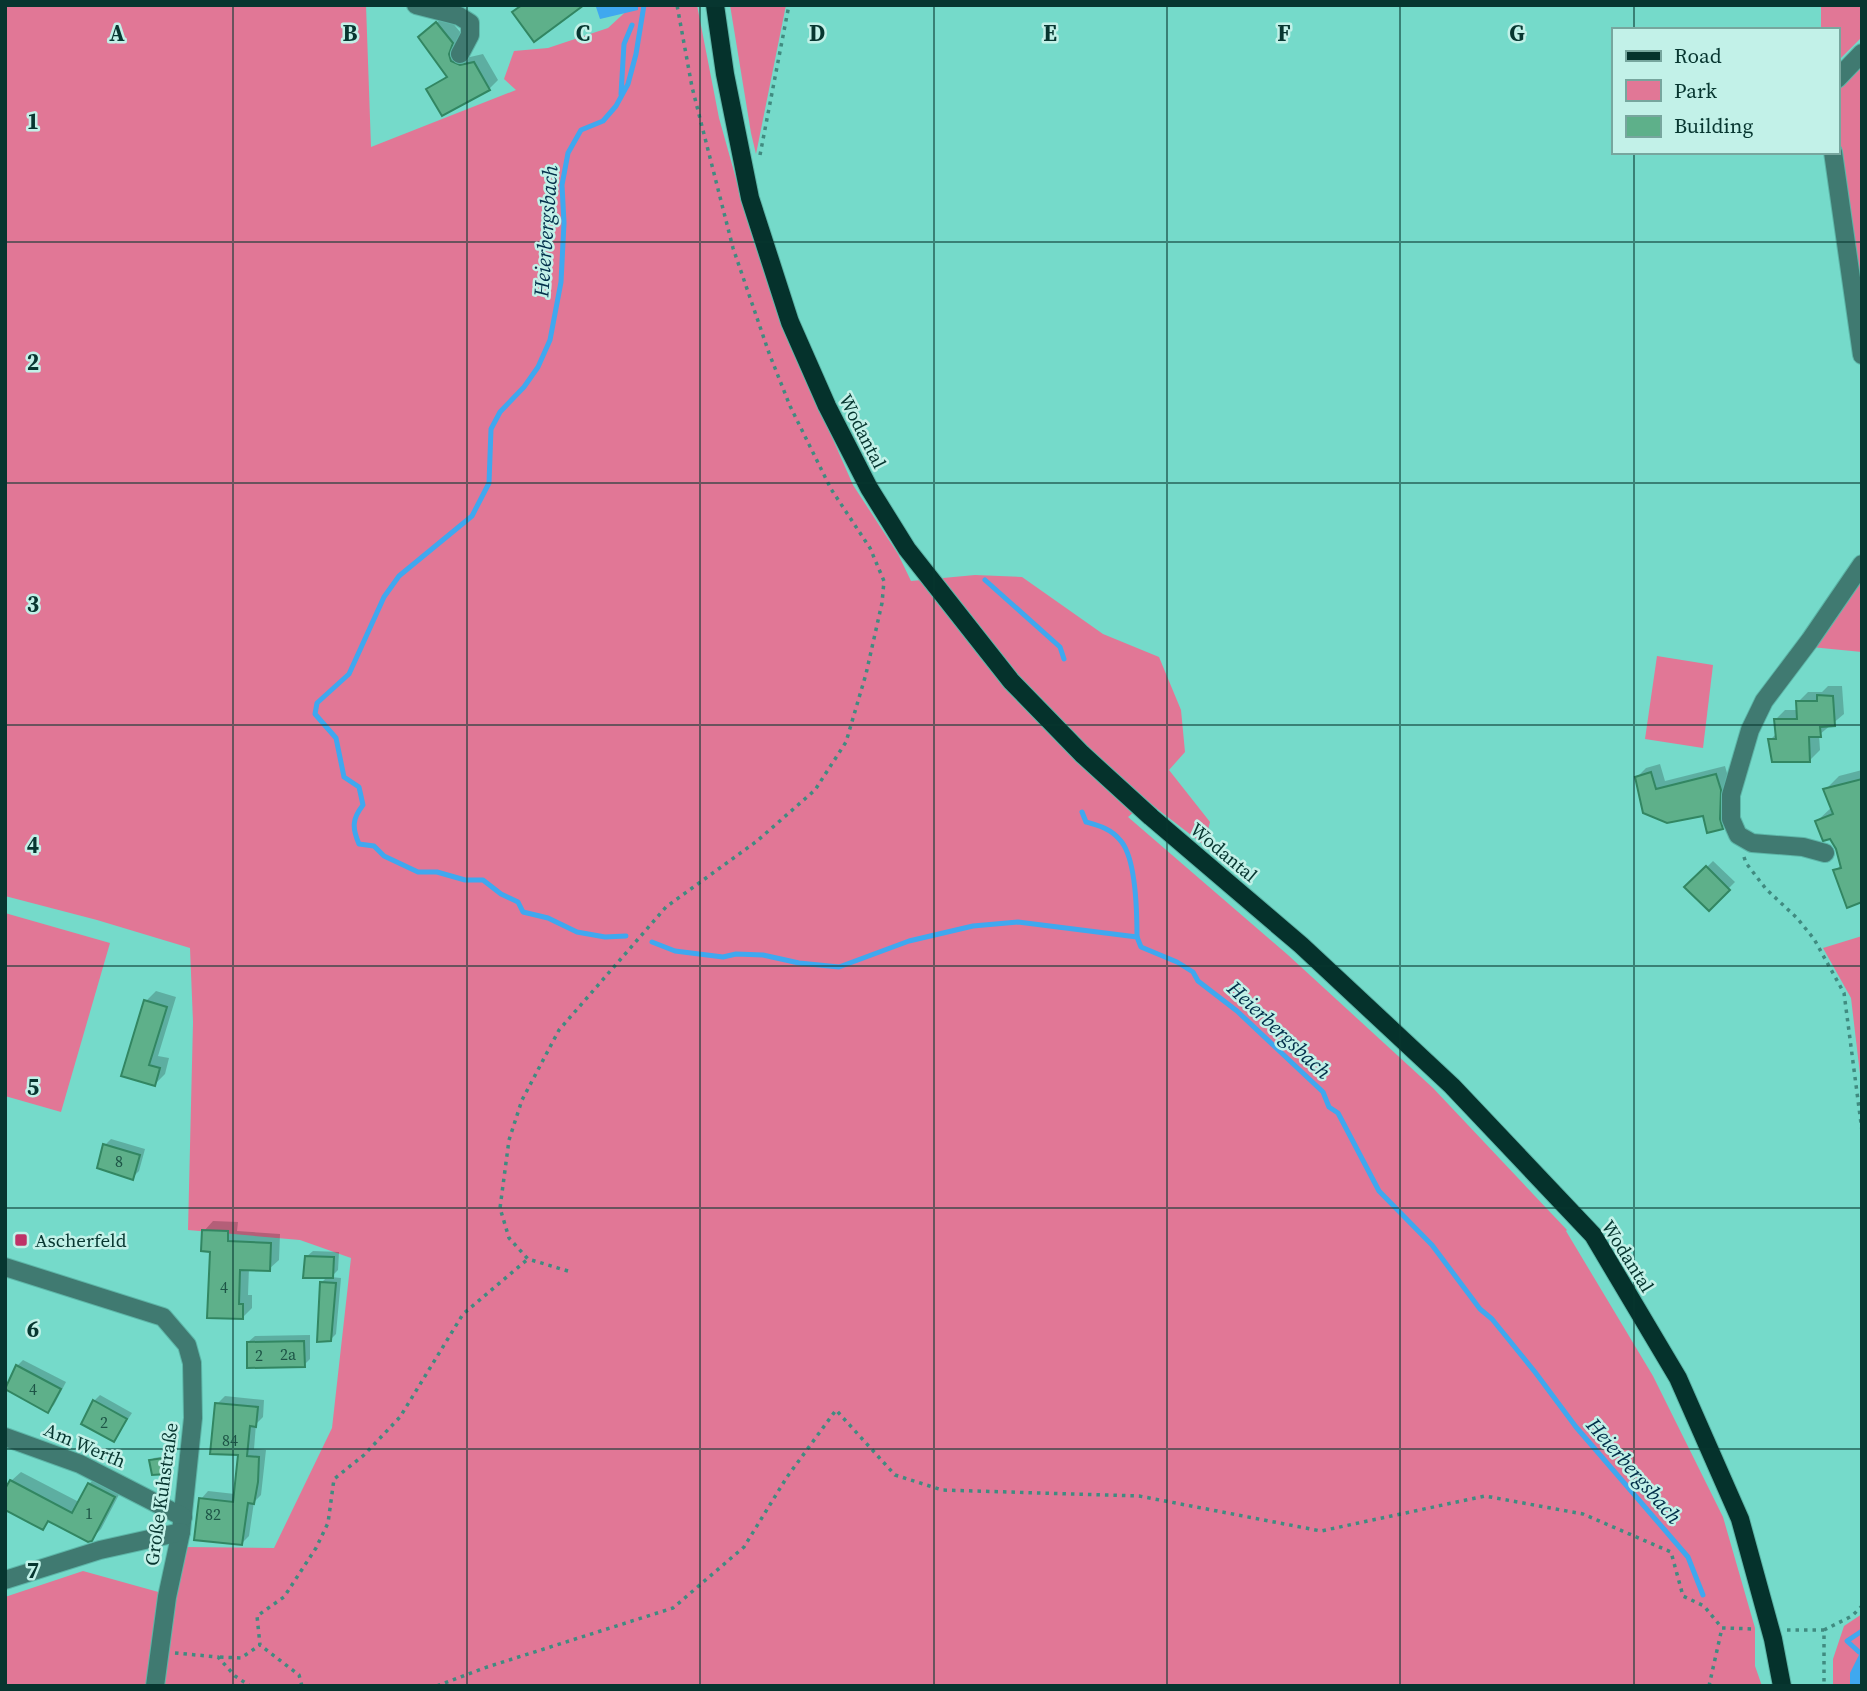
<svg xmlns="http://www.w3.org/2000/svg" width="1867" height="1691" font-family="'Source Serif 4',serif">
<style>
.green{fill:#e17796}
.water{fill:#3fa8ef}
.shadow{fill:#0003}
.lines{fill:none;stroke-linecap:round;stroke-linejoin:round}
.stream{stroke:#3fa8ef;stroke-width:5}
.building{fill:#5eb08a;stroke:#328662;stroke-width:2}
.minor-casing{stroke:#5db6a8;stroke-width:20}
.major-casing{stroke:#5db6a8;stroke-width:20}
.path{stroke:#408b80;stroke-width:3.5;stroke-dasharray:3.5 5;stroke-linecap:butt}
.minor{stroke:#407a71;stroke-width:18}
.major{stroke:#05322c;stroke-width:18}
.grid{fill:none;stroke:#073630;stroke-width:2;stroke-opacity:0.55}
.poi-dot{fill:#be3267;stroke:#c2f1e8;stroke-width:2.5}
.labels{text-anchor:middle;stroke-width:5;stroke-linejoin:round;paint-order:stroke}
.number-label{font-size:16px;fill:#1d5446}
.street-label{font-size:19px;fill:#073630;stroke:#c2f1e8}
.poi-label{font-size:19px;fill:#073630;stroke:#c2f1e8;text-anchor:start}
.water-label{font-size:21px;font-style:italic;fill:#022f4a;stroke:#c2f1e8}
.grid-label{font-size:23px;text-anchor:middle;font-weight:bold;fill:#073630;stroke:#c2f1e8;stroke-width:5;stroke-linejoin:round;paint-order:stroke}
</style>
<rect width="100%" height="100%" fill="#75daca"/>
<g class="green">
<polygon points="5,5 366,5 371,147 516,90 504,79 514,51 548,48 608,28 633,5 697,5 719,118 754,243 820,410 853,485 898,554 911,581 975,575 1022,577 1103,634 1159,657 1181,710 1185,752 1169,770 1210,822 1204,845 1147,801 1128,817 1288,955 1433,1088 1567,1230 1566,1231 1653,1376 1723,1517 1755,1628 1755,1666 1762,1686 159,1686 183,1547 274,1548 332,1428 351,1258 300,1240 188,1230 193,1022 190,948 97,920 5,896"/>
<polygon points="730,5 786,5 756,154 751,133"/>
<polygon points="1821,5 1862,5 1862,37 1837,62 1837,30 1821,30"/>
<polygon points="1862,61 1862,307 1843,201 1837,135 1837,90 1842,81"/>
<polygon points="1862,572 1862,652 1811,647"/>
<polygon points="1657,656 1713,665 1703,748 1645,739"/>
<polygon points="5,913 110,943 61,1112 5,1096"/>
<polygon points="1862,936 1862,1091 1851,998 1823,948"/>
<polygon points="83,1571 162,1593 150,1686 5,1686 5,1597"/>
<polygon points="1862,1614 1862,1686 1833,1686 1833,1659 1844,1626"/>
</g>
<g class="water">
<polygon points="598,5 638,5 638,10 600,19 596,7"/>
<polygon points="1862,1649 1862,1686 1850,1686 1850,1673"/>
</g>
<g class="shadow">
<polygon points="446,15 461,33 457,44 459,52 470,57 483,54 498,80 489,89 443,114 429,90 448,75 429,29"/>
<polygon points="1828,686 1842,686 1844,714 1819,735 1820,750 1810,760 1770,740 1777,733 1775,720 1785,710 1798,710 1798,702 1808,692 1822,692"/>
<polygon points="1660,764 1665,781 1725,766 1729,780 1732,818 1722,828 1705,814 1668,821 1637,777 1646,768"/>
<polygon points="1862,770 1862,901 1835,871 1842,864 1837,849 1817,821 1832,807 1825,790 1839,776"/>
<polygon points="1713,861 1735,882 1709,908 1687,887"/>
<polygon points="156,991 176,997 158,1056 169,1058 165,1074 155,1084 124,1075 146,1001"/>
<polygon points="111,1139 145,1149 139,1171 132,1178 105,1145"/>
<polygon points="213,1221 238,1222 237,1231 280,1234 279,1260 269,1269 249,1268 248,1295 252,1295 252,1308 242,1318 204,1231"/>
<polygon points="313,1251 339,1252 338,1270 331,1277 341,1278 336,1334 330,1340 322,1282 328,1276 306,1257"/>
<polygon points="310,1335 310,1359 304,1365 248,1342 255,1336"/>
<polygon points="23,1360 66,1382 54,1405 48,1411 17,1366"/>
<polygon points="100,1395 132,1413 114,1440 94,1401"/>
<polygon points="225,1396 264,1400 263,1417 256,1424 254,1449 266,1450 261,1495 254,1502 249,1536 241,1544 201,1499 208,1491 235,1494 240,1454 217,1404"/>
<polygon points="166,1456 168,1469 166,1472 151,1460 154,1458"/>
<polygon points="21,1472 79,1502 89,1484 99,1474 123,1487 101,1529 91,1539 50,1520 43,1528 11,1481"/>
</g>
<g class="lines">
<g class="stream">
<polyline points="621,94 624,44 632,25"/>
<polyline points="985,580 1060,647 1064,659"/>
<path d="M1082 812 1086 822C1100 826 1111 829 1120 840 1136 857 1137 914 1137 937"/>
<path d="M626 936 605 937 577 932 548 918 523 912 518 902 501 894 483 880H465L437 872H418L384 856 374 846 359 844C352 828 352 819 363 805L359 787 344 777 336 738 315 714 317 703 349 674 384 597 399 576 472 516 489 483 491 429 500 412 524 387 538 367 550 340 561 282 564 223 562 185 568 153 581 130 603 121 616 106 628 84 636 54 644 5"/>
<polyline points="652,942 675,951 723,957 736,954 763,955 799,963 839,967 909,941 973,926 1018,922 1137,937 1141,947 1177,962 1193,972 1198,981 1237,1011 1323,1092 1329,1107 1338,1113 1379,1191 1432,1245 1480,1309 1492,1319 1535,1372 1576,1427 1688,1557 1703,1595"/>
<polyline points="1859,1652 1847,1641 1862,1631"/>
</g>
</g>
<g class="building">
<polygon points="522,5 584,5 534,42 512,12"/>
<polygon points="436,22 453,43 449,54 451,61 460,65 474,62 490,90 442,116 426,89 447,77 418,37"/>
<polygon points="1817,695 1833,696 1835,726 1820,727 1821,737 1809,737 1810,762 1772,762 1768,739 1776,739 1774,719 1797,719 1796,701 1817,701"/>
<polygon points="1651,772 1656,789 1716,774 1721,790 1720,819 1723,829 1707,833 1703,816 1667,823 1643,813 1635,777"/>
<polygon points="1862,779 1862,902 1847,908 1833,870 1841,868 1836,849 1830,839 1823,841 1815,821 1833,814 1823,789"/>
<polygon points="1706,866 1730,890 1709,911 1684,887"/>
<polygon points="144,1000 167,1007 149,1065 160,1068 155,1086 121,1076"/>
<polygon points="103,1144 140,1155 133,1180 97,1168"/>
<polygon points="202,1230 228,1231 228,1241 271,1243 270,1271 240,1270 239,1304 243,1304 243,1319 207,1318 210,1252 201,1251"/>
<polygon points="305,1256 334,1257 333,1278 303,1278"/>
<polygon points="320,1282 336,1283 331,1341 317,1342"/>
<polygon points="304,1341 305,1367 247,1368 247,1342"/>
<polygon points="16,1365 61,1389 48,1413 5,1389"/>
<polygon points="93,1400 127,1419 114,1442 81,1424"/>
<polygon points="215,1403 258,1407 256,1427 250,1426 247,1456 259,1457 258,1482 254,1504 248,1503 242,1545 194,1540 199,1498 233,1502 238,1455 210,1454"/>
<polygon points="164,1458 167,1474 152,1475 149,1460"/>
<polygon points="10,1480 72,1513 88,1483 115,1497 92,1541 88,1542 48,1521 43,1530 5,1510 5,1489"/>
</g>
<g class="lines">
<g class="minor-casing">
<g id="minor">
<polyline points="416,5 459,16 470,23 470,35 460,54"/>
<polyline points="1837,79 1862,53"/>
<polyline points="1833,152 1862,355"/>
<polyline points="1825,853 1803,847 1752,843 1738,835 1731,819 1731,795 1750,730 1764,701 1810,640 1862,564"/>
<polyline points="5,1267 163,1317 187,1345 192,1363 193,1418 181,1532 167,1597 155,1686"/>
<polyline points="5,1437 80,1464 183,1517"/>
<polyline points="5,1580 100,1550 181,1532"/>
</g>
</g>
<g class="major-casing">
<polyline id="major" points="715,5 725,74 750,198 790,322 827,406 869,488 907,549 1011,681 1082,754 1151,817 1301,945 1452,1086 1593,1235 1678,1378 1740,1519 1773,1639 1782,1686"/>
</g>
<g class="path">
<polyline points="760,155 789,5"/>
<polyline points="1744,857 1746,863 1766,889 1797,918 1814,939 1844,993 1862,1131"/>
<polyline points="568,1271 528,1259 509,1238 500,1208 509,1140 522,1100 559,1030 666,907 757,841 815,790 846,742 866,674 882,603 884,581 870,548 831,489 790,406 769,353 733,248 692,87 677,5"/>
<polyline points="1787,1630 1824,1630 1824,1686"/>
<polyline points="1824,1630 1852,1616 1862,1606"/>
<polyline points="175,1653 218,1657 235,1676 250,1686"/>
<polyline points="220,1657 241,1658 260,1645"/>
<polyline points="302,1686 299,1675 260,1645 257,1616 284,1597 316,1548 328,1523 334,1479 364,1455 400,1417 463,1314 528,1259"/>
<polyline points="437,1686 484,1668 673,1608 744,1547 787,1477 836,1410 895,1475 942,1490 1139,1496 1321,1531 1485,1496 1583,1514 1671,1552 1683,1596 1704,1606 1722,1628"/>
<polyline points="1709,1686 1722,1628 1755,1629"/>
</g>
<use href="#minor" class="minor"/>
<use href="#major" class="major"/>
</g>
<path class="grid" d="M233 5V1686M467 5V1686M700 5V1686M934 5V1686M1167 5V1686M1400 5V1686M1634 5V30M1634 152V1686M5 242H1862M5 483H1862M5 725H1862M5 966H1862M5 1208H1862M5 1449H1862"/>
<rect class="poi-dot" x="14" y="1233" width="14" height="14" rx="3.5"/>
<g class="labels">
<g class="number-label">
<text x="119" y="1167">8</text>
<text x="224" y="1293">4</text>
<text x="288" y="1360">2a</text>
<text x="259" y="1361">2</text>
<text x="33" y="1395">4</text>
<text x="104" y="1428">2</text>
<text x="230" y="1446">84</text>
<text x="89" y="1519">1</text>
<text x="213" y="1520">82</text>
</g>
<g class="street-label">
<text transform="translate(863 431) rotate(63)" y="7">Wodantal</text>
<text transform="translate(1224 852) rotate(40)" y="7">Wodantal</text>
<text transform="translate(1628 1256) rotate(58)" y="7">Wodantal</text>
<text transform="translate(85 1445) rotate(23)" y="7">Am Werth</text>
<text transform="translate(161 1494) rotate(-82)" y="7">Große Kuhstraße</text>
</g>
<g class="poi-label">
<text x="35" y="1247">Ascherfeld</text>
</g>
<g class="water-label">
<text transform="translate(546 231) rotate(-86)" y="7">Heierbergsbach</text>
<text transform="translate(1279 1030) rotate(43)" y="7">Heierbergsbach</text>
<text transform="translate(1634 1471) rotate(49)" y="7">Heierbergsbach</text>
</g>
</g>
<g class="grid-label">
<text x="117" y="41">A</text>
<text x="350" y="41">B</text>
<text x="583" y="41">C</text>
<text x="817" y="41">D</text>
<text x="1050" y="41">E</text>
<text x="1284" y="41">F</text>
<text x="1517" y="41">G</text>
<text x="33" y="129">1</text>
<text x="33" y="370">2</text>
<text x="33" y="612">3</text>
<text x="33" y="853">4</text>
<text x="33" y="1095">5</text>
<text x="33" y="1337">6</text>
<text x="33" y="1578">7</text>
</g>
<rect width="1867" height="1691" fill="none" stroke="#073630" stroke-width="14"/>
<rect x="1612" y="28" width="228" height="126" fill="#c2f1e8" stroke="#77a69e" stroke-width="2"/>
<rect x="1626" y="51" width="35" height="10" fill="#05322c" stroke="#77a69e" stroke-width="2"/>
<text x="1674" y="63" font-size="21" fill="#073630">Road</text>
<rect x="1626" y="80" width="35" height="21" fill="#e17796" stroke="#77a69e" stroke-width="2"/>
<text x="1674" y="98" font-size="21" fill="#073630">Park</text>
<rect x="1626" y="116" width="35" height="21" fill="#5eb08a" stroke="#77a69e" stroke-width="2"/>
<text x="1674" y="133" font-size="21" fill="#073630">Building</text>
</svg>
